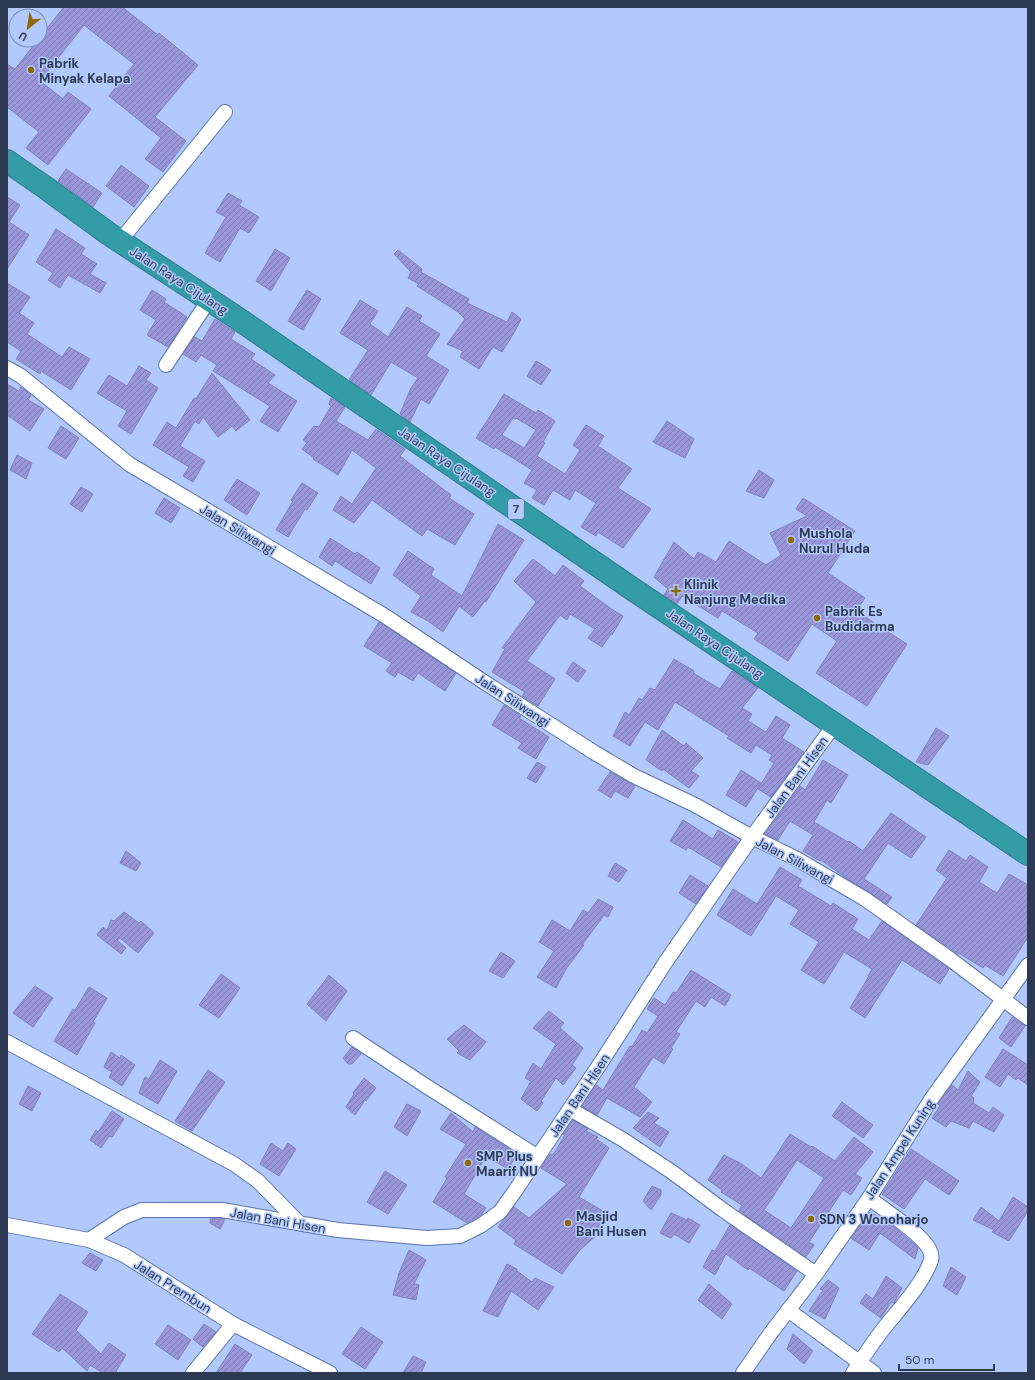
<svg xmlns="http://www.w3.org/2000/svg" width="1035" height="1380" font-family="'DM Sans',sans-serif">
<style>
.building{fill:url(#building-hatch);stroke:#827fc0;fill-rule:evenodd}
.lines{fill:none;stroke-linecap:round;stroke-linejoin:round}
.street-casing{stroke:#5974ae;stroke-width:16}
.highway-casing{stroke:#317a8a;stroke-width:24}
.street{stroke:#fff;stroke-width:14}
.highway{stroke:#339ca7;stroke-width:22}
.poi-dot{fill:#8c6a0b;stroke:#b1c9fc;stroke-width:1.5}
.labels{text-anchor:middle;stroke-width:3;stroke-linejoin:round;paint-order:stroke}
.shield{fill:#b1c9fc;stroke:#556586;stroke-width:1}
.shield-label{font-size:12px;font-weight:bold;fill:#2e3a53}
.poi-label{font-size:13px;font-weight:bold;fill:#2e3a53;stroke:#b1c9fc;text-anchor:start}
.street-label{font-size:13px;fill:#2e3a53;stroke:#b1c9fc}
</style>
<defs>
<pattern id="building-hatch" width="6" height="6" patternUnits="userSpaceOnUse"><rect width="6" height="6" fill="#9997d9"/><path d="M-1 1l2-2M0 6l6-6M5 7l2-2" fill="none" stroke="#7d7cb3"/></pattern>
</defs>
<rect width="100%" height="100%" fill="#b1c9fc"/>
<g class="building">
<polygon points="64,7 122,7 158,35 159,33 198,65 155,117 186,141 163,172 145,159 161,138 109,96 134,64 84,25 40,81 63,99 68,92 91,109 48,165 26,148 39,132 7,107 7,64 15,69 38,40 40,40 40,37"/>
<polygon points="121,165 149,186 134,207 106,186"/>
<polygon points="66,169 102,193 93,207 58,181"/>
<polygon points="228,193 242,201 239,205 259,217 249,233 240,228 220,262 205,253 226,217 216,212"/>
<polygon points="7,197 20,205 9,222 29,235 7,269"/>
<polygon points="56,229 85,248 81,254 97,264 90,274 106,283 100,293 68,275 60,288 48,280 53,273 36,262"/>
<polygon points="275,249 290,258 271,291 256,281"/>
<polygon points="398,250 422,269 421,272 469,299 467,303 507,322 512,312 521,319 515,331 502,352 493,347 479,369 460,357 463,351 447,344 465,319 458,312 417,286 419,284 408,278 411,272 394,254"/>
<polygon points="7,283 30,297 19,313 34,323 27,334 62,357 69,347 90,359 71,390 41,371 40,374 16,359 21,351 7,342"/>
<polygon points="152,290 166,299 164,302 187,317 168,347 147,335 156,320 140,310"/>
<polygon points="307,290 321,299 303,330 288,321"/>
<polygon points="360,300 378,311 370,324 388,337 407,307 422,316 419,321 440,334 426,356 449,370 429,404 421,399 410,422 400,414 411,388 418,378 391,362 371,395 349,380 368,350 340,333"/>
<polygon points="215,319 235,332 231,339 255,354 251,359 275,375 268,383 297,401 278,432 260,421 270,406 213,371 217,365 201,355 196,362 183,354 195,337 202,341"/>
<polygon points="536,361 551,370 541,385 527,376"/>
<polygon points="139,366 151,373 146,380 158,388 131,434 118,426 127,411 97,393 109,375 127,386"/>
<polygon points="212,373 250,420 236,431 232,426 218,437 203,417 199,424 195,421 180,446 205,461 193,482 183,476 189,467 153,445 167,422 176,428 194,398 196,399"/>
<polygon points="7,384 19,391 21,387 31,395 28,400 44,409 30,431 7,415"/>
<path d="M504 394 536 413 538 410 555 421 543 442 545 443 537 456 565 474 580 450 573 445 586 425 604 436 598 446 632 469 618 488 651 509 623 548 598 532 596 536 581 527 596 503 575 490 570 500 553 490 544 505 532 498 537 490 524 483 532 470 495 447 494 449 476 438ZM513 418 515 419 516 418 536 430 524 448 502 435Z"/>
<polygon points="331,398 345,407 336,421 368,440 376,429 405,449 400,456 451,495 449,498 474,514 455,545 427,529 422,536 372,500 354,523 333,510 341,496 352,504 376,468 352,450 338,475 313,459 314,458 302,449 307,443 303,440 314,426 319,427 331,406 329,404"/>
<polygon points="667,421 694,439 685,458 653,442"/>
<polygon points="61,426 79,438 66,459 48,448"/>
<polygon points="17,455 32,463 26,479 10,470"/>
<polygon points="759,470 774,480 764,498 746,491"/>
<polygon points="237,479 260,493 247,515 224,500"/>
<polygon points="302,483 318,493 307,510 305,509 288,537 276,530 293,501 291,500"/>
<polygon points="81,487 93,494 82,512 70,504"/>
<polygon points="164,498 180,508 171,523 155,513"/>
<polygon points="803,498 855,531 828,573 865,598 856,611 907,644 867,706 816,673 837,641 812,624 788,661 754,639 758,633 722,611 718,618 682,596 677,604 664,595 668,589 654,577 674,542 694,559 698,552 716,562 729,541 766,565 781,555 770,533 807,516 796,509"/>
<polygon points="498,524 524,540 486,602 485,601 473,617 459,606 443,632 428,621 411,612 421,596 393,575 408,551 434,569 431,575 462,596"/>
<polygon points="330,538 355,554 357,552 380,568 371,584 335,561 332,566 319,557"/>
<polygon points="533,559 555,576 563,565 584,581 580,586 613,610 623,616 612,635 611,634 602,647 588,638 595,629 570,614 567,620 560,615 527,661 555,679 538,706 522,696 525,692 492,672 505,649 502,648 536,602 514,581"/>
<polygon points="379,622 456,673 445,691 418,673 413,681 398,672 395,677 386,671 392,663 364,646"/>
<polygon points="674,659 694,671 693,673 720,689 732,671 758,688 742,708 752,714 748,721 766,732 776,716 790,725 782,738 804,752 771,797 758,789 774,763 769,760 772,755 756,745 751,753 727,738 729,736 675,702 658,730 645,722 630,746 613,736 625,712 629,715 639,698 642,700 650,688 655,690"/>
<polygon points="573,662 586,671 578,682 566,673"/>
<polygon points="504,705 521,716 519,718 549,737 536,759 518,748 522,743 492,725"/>
<polygon points="936,728 949,736 928,765 916,762"/>
<polygon points="662,730 684,746 686,743 703,758 691,771 699,776 689,788 663,769 662,771 646,760"/>
<polygon points="823,760 848,775 831,803 827,800 814,822 848,842 849,841 863,851 891,813 926,837 911,858 888,843 864,879 892,897 887,904 869,892 846,878 821,860 820,861 803,851 813,835 790,821 778,840 765,834 800,786 805,790"/>
<polygon points="537,762 546,767 536,783 527,778"/>
<polygon points="741,770 761,783 746,807 726,795"/>
<polygon points="610,772 635,786 628,798 615,791 611,798 598,790"/>
<polygon points="683,820 713,839 718,830 738,842 721,867 688,847 686,850 670,841"/>
<polygon points="949,850 966,861 970,855 988,867 979,882 997,893 1009,874 1028,885 1028,937 1003,976 985,965 983,968 959,953 958,954 916,925 947,878 936,870"/>
<polygon points="126,851 141,863 136,871 120,863"/>
<polygon points="615,863 627,870 619,882 608,876"/>
<polygon points="780,867 802,880 798,886 831,906 833,903 858,919 852,929 869,940 882,921 945,966 949,969 940,984 902,960 865,1018 850,1008 869,976 868,976 872,969 844,952 824,984 801,970 819,942 790,924 799,910 776,896 751,936 717,915 733,889 757,904"/>
<polygon points="690,875 708,886 696,904 679,893"/>
<polygon points="598,899 613,907 608,917 604,915 582,945 584,945 566,969 556,988 537,977 554,951 539,942 552,920 570,931 583,910 588,913"/>
<polygon points="124,912 139,923 141,921 154,933 138,953 120,938 117,940 126,948 121,954 97,935 103,927 107,930 111,920 114,921"/>
<polygon points="501,952 515,961 503,978 489,971"/>
<polygon points="691,970 731,995 725,1006 711,997 705,1007 696,1001 676,1032 680,1034 671,1048 673,1049 664,1064 653,1057 634,1087 652,1102 640,1117 607,1098 597,1115 582,1106 596,1085 603,1090 630,1046 632,1047 642,1030 647,1033 658,1016 647,1009 654,998 665,1005 673,992 676,993"/>
<polygon points="221,974 240,988 219,1018 199,1005"/>
<polygon points="329,975 347,991 326,1021 307,1004"/>
<polygon points="35,986 53,998 33,1027 13,1013"/>
<polygon points="89,987 107,998 93,1022 95,1023 77,1055 54,1041 73,1009 75,1010"/>
<polygon points="549,1011 564,1023 560,1028 583,1048 572,1065 576,1068 563,1085 556,1078 541,1101 543,1103 537,1111 521,1099 531,1081 525,1078 533,1063 541,1069 556,1044 533,1028"/>
<polygon points="1012,1017 1025,1026 1011,1047 999,1038"/>
<polygon points="464,1025 486,1042 470,1060 457,1053 459,1051 447,1039"/>
<polygon points="352,1047 361,1054 352,1064 348,1064 343,1058"/>
<polygon points="1003,1049 1028,1065 1028,1085 1018,1078 1016,1080 1008,1074 1000,1087 985,1077"/>
<polygon points="111,1052 120,1058 121,1055 135,1065 122,1086 109,1077 112,1072 104,1067"/>
<polygon points="160,1060 177,1071 158,1104 139,1093 145,1077 149,1079"/>
<polygon points="208,1070 225,1082 192,1131 175,1121"/>
<polygon points="968,1071 980,1082 971,1096 974,1098 973,1103 989,1113 993,1107 1004,1115 994,1132 973,1121 969,1128 951,1121 946,1127 932,1118 940,1106 938,1104 952,1085 958,1090"/>
<polygon points="364,1078 376,1088 366,1101 365,1100 355,1115 346,1107 354,1094 353,1093"/>
<polygon points="28,1086 41,1093 32,1111 19,1104"/>
<polygon points="842,1102 873,1125 863,1138 832,1116"/>
<polygon points="407,1104 421,1111 407,1136 394,1127"/>
<polygon points="112,1111 124,1119 112,1137 109,1136 101,1148 90,1140 96,1130 98,1132"/>
<polygon points="648,1112 659,1118 654,1123 669,1132 660,1147 633,1128"/>
<polygon points="451,1113 473,1132 475,1127 517,1154 508,1169 486,1156 464,1194 486,1208 481,1215 467,1223 433,1202 447,1178 445,1177 466,1144 440,1129"/>
<polygon points="573,1120 588,1129 586,1131 598,1137 596,1139 609,1148 579,1197 608,1214 597,1232 598,1234 580,1250 562,1274 514,1244 516,1240 498,1227 514,1207 529,1218 567,1184 541,1168 550,1154 553,1155 565,1135 563,1134"/>
<path d="M790 1134 811 1147 812 1146 835 1161 854 1137 873 1152 855 1174 862 1178 851 1195 843 1190 809 1242 814 1245 806 1257 739 1211 742 1205 721 1192 722 1190 708 1180 724 1155 740 1163 761 1178ZM797 1160 824 1178 791 1228 764 1210Z"/>
<polygon points="271,1143 283,1151 288,1143 296,1149 279,1176 260,1164"/>
<polygon points="911,1149 959,1181 949,1195 925,1179 904,1209 882,1194"/>
<polygon points="385,1171 407,1185 388,1214 367,1202"/>
<polygon points="652,1186 661,1190 661,1195 651,1210 643,1201"/>
<polygon points="1013,1197 1028,1207 1028,1211 1009,1241 992,1232 994,1230 973,1220 981,1207 999,1221"/>
<polygon points="870,1212 894,1227 914,1244 918,1248 915,1259 880,1233 869,1250 851,1238"/>
<polygon points="671,1213 687,1220 688,1218 700,1225 689,1243 674,1234 671,1238 660,1233"/>
<polygon points="211,1218 221,1218 225,1219 220,1229 210,1223"/>
<polygon points="730,1225 797,1271 784,1291 749,1268 748,1270 726,1254 715,1275 703,1267 712,1250 715,1251"/>
<polygon points="409,1250 426,1260 414,1284 419,1285 416,1300 393,1295 399,1273"/>
<polygon points="90,1253 103,1260 96,1271 82,1263"/>
<polygon points="507,1264 517,1269 517,1271 532,1282 535,1278 554,1287 538,1310 511,1291 498,1317 483,1311"/>
<polygon points="951,1267 966,1277 957,1295 943,1286"/>
<polygon points="886,1276 902,1288 894,1303 891,1302 881,1318 860,1303 866,1294 873,1299"/>
<polygon points="828,1280 839,1288 825,1319 809,1311 823,1290 820,1289"/>
<polygon points="709,1284 732,1304 722,1319 698,1300"/>
<polygon points="60,1294 88,1312 76,1330 101,1354 109,1343 126,1355 115,1373 103,1373 90,1365 87,1371 62,1348 59,1352 32,1334"/>
<polygon points="204,1324 216,1332 203,1347 193,1339"/>
<polygon points="168,1325 191,1340 178,1360 155,1344"/>
<polygon points="361,1327 383,1342 365,1369 342,1354"/>
<polygon points="793,1334 813,1351 804,1364 787,1349"/>
<polygon points="235,1344 252,1355 240,1373 216,1373"/>
<polygon points="413,1356 426,1362 421,1373 403,1373"/>
</g>
<g class="lines">
<g class="street-casing">
<g id="street">
<polyline points="120,241 225,112"/>
<polyline points="166,365 209,300"/>
<polyline points="7,368 21,376 129,464 385,616 484,682 595,753 634,776 695,805 752,837 797,859 865,899 950,959 1028,1018"/>
<polyline points="353,1038 426,1086 538,1157"/>
<polyline points="7,1042 234,1164 258,1181 299,1223"/>
<polyline points="570,1109 622,1139 672,1172 723,1210 816,1274"/>
<polyline points="7,1225 89,1240 124,1255 233,1324 330,1373"/>
<polyline points="89,1240 124,1217 142,1210 222,1210 338,1230 427,1238 460,1236 480,1226 500,1212 515,1191 600,1064 665,963 752,837 835,724"/>
<polyline points="788,1310 874,1373"/>
<polyline points="193,1373 233,1324"/>
<polyline points="743,1373 770,1334 816,1274 869,1198 932,1098 1028,965"/>
<path d="M853 1373C865 1354 879 1333 894 1316 907 1300 922 1283 930 1263 932 1259 932 1255 930 1251 925 1236 883 1209 869 1198"/>
</g>
</g>
<g class="highway-casing">
<polyline id="highway" points="7,161 46,188 109,234 234,316 634,590 1028,854"/>
</g>
<use href="#street" class="street"/>
<use href="#highway" class="highway"/>
</g>
<g class="poi-dot">
<circle cx="31" cy="70" r="4"/>
<circle cx="791" cy="540" r="4"/>
<path d="M674 585h4v4h4v4h-4v4h-4v-4h-4v-4h4z"/>
<circle cx="817" cy="618" r="4"/>
<circle cx="468" cy="1163" r="4"/>
<circle cx="811" cy="1219" r="4"/>
<circle cx="568" cy="1223" r="4"/>
</g>
<g class="labels">
<rect class="shield" x="508" y="499" width="16" height="20" rx="3"/>
<g class="shield-label">
<text x="516" y="513">7</text>
</g>
<g class="poi-label">
<text x="39" y="68">Pabrik<tspan x="39" dy="15">Minyak Kelapa</tspan></text>
<text x="799" y="538">Mushola<tspan x="799" dy="15">Nurul Huda</tspan></text>
<text x="684" y="589">Klinik<tspan x="684" dy="15">Nanjung Medika</tspan></text>
<text x="825" y="616">Pabrik Es<tspan x="825" dy="15">Budidarma</tspan></text>
<text x="476" y="1161">SMP Plus<tspan x="476" dy="15">Maarif NU</tspan></text>
<text x="576" y="1221">Masjid<tspan x="576" dy="15">Bani Husen</tspan></text>
<text x="819" y="1224">SDN 3 Wonoharjo</text>
</g>
<g class="street-label">
<text transform="translate(179 280) rotate(33)" y="5">Jalan Raya Cijulang</text>
<text transform="translate(447 461) rotate(34)" y="5">Jalan Raya Cijulang</text>
<text transform="translate(238 529) rotate(31)" y="5">Jalan Siliwangi</text>
<text transform="translate(715 643) rotate(34)" y="5">Jalan Raya Cijulang</text>
<text transform="translate(513 700) rotate(33)" y="5">Jalan Siliwangi</text>
<text transform="translate(796 777) rotate(-54)" y="5">Jalan Bani Hisen</text>
<text transform="translate(795 860) rotate(28)" y="5">Jalan Siliwangi</text>
<text transform="translate(579 1095) rotate(-56)" y="5">Jalan Bani Hisen</text>
<text transform="translate(899 1149) rotate(-57)" y="5">Jalan Ampel Kuning</text>
<text transform="translate(278 1220) rotate(10)" y="5">Jalan Bani Hisen</text>
<text transform="translate(173 1286) rotate(32)" y="5">Jalan Prembun</text>
</g>
</g>
<rect width="1035" height="1380" fill="none" stroke="#2e3a53" stroke-width="16"/>
<g transform="translate(28 28) rotate(210)"><circle r="19" fill="#b1c9fc" stroke="#7d90b8"/>
<path d="M0-3L7 15L0 10L-7 15Z" fill="#8c6a0b"/>
<text y="-6" font-size="11" font-weight="bold" text-anchor="middle" fill="#2e3a53">U</text>
</g>
<path d="M899 1364v6h95v-6" fill="none" stroke="#2e3a53" stroke-width="2"/>
<text x="905" y="1364" font-size="12" fill="#2e3a53" stroke="#b1c9fc" stroke-width="3" paint-order="stroke">50 m</text>
</svg>
